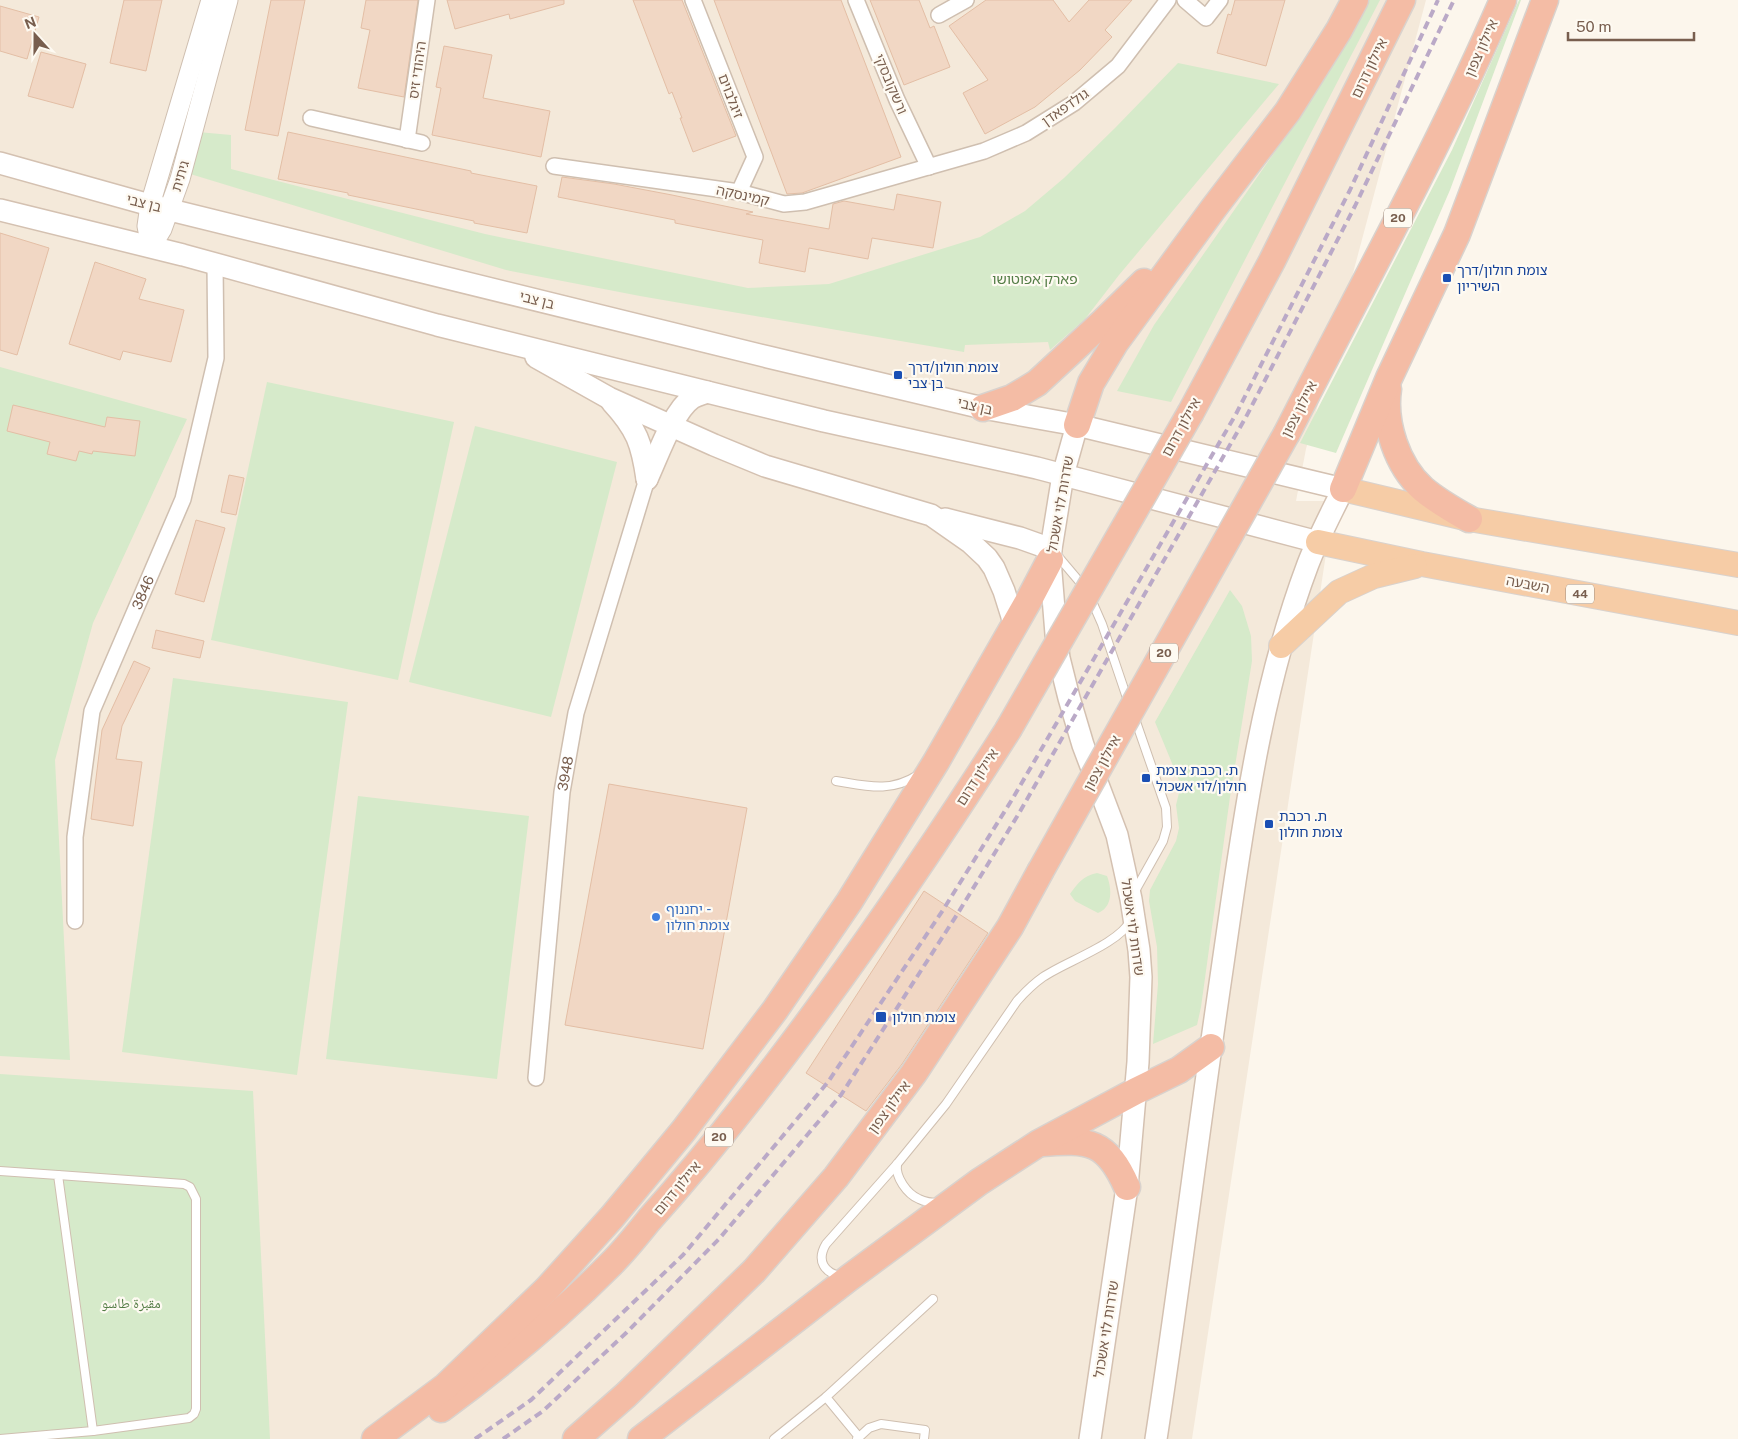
<svg xmlns="http://www.w3.org/2000/svg" width="1738" height="1439" font-family="'Public Sans','Noto Naskh Arabic','Noto Sans Hebrew',sans-serif">
<style>
.residential{fill:#f4e9da}
.green{fill:#d6eaca}
.building{fill:#f1d7c4;stroke:#e3bea5}
.lines{fill:none;stroke-linecap:round;stroke-linejoin:round}
.service-casing{stroke:#cfbfb0;stroke-width:10}
.minor-casing{stroke:#cfbfb0;stroke-width:18}
.tertiary-casing{stroke:#cfbfb0;stroke-width:21}
.secondary-casing{stroke:#d4c1b1;stroke-width:24}
.trunk-casing{stroke:#d9d2cd;stroke-width:26}
.motorway-casing{stroke:#d9d2cd;stroke-width:29}
.service{stroke:#fff;stroke-width:8}
.minor{stroke:#fff;stroke-width:15}
.tertiary{stroke:#fff;stroke-width:19}
.secondary{stroke:#fff;stroke-width:21}
.trunk{stroke:#f6cca6;stroke-width:24}
.motorway{stroke:#f4bca5;stroke-width:26}
.rail{stroke:#baa9c7;stroke-width:4;stroke-dasharray:8 5;stroke-linecap:butt}
.motorway-bridge-casing{stroke:#d9d2cd;stroke-width:29;stroke-linecap:butt}
.motorway-bridge{stroke:#f4bca5;stroke-width:26}
.transit-dot{fill:#1a4fb4;stroke:#fefaf2;stroke-width:2}
.shop-dot{fill:#3f7fe0;stroke:#fefaf2;stroke-width:2}
.labels{text-anchor:middle;stroke-width:4.5;stroke-linejoin:round;paint-order:stroke}
.shield{fill:#fefaf2;stroke:#a08d7f;stroke-width:1}
.shield-label{font-size:12px;font-weight:bold;fill:#785e4e}
.street-label{font-size:14px;fill:#785e4e;stroke:#fefaf2}
.transit-label{font-size:14px;fill:#164399;stroke:#fefaf2;text-anchor:start}
.park-label{font-size:14px;fill:#547d46;stroke:#fefaf2}
.shop-label{font-size:14px;fill:#366cbe;stroke:#fefaf2;text-anchor:start}
</style>
<rect width="100%" height="100%" fill="#fcf6ec"/>
<polygon class="residential" points="0,0 1426,0 1306,449 1296,501 1334,501 1192,1439 0,1439"/>
<g class="green">
<polygon points="1368,0 1380,0 1171,402 1117,391 1154,325 1300,116"/>
<polygon points="1519,0 1521,0 1450,190 1336,453 1300,443 1452,150"/>
<polygon points="1178,63 1279,84 1119,275 1085,319 1050,350 1048,342 965,345 964,352 640,296 506,270 187,173 198,132 231,135 231,169 485,234 748,288 829,284 980,237 1025,211 1064,178 1115,128"/>
<polygon points="0,367 187,419 93,623 55,760 70,1060 0,1056"/>
<polygon points="267,382 454,422 398,680 211,640"/>
<polygon points="475,426 617,462 551,717 409,682"/>
<polygon points="1230,590 1242,606 1251,636 1252,661 1230,797 1201,1007 1197,1025 1153,1044 1158,984 1157,947 1149,901 1150,890 1176,841 1179,828 1176,805 1181,785 1155,722"/>
<polygon points="173,678 348,702 297,1075 122,1052"/>
<polygon points="358,796 529,816 497,1079 326,1059"/>
<path d="M1097 873 1107 876C1112 889 1113 907 1098 913L1075 901 1070 894C1078 883 1083 876 1097 873Z"/>
<polygon points="0,1074 253,1091 270,1439 0,1439"/>
</g>
<g class="building">
<polygon points="124,0 162,0 146,71 110,63"/>
<polygon points="271,0 305,0 278,136 245,130"/>
<polygon points="366,0 418,0 404,97 358,88 370,30 361,28"/>
<polygon points="447,0 564,0 564,4 510,19 509,14 455,29"/>
<polygon points="633,0 682,0 736,136 693,152 680,118 682,118 672,92 669,94"/>
<polygon points="714,0 841,0 901,157 802,193 787,194"/>
<polygon points="870,0 919,0 930,28 934,26 950,67 904,85"/>
<polygon points="986,0 1053,0 1069,22 1089,0 1132,0 1105,30 1112,37 1080,70 1035,107 985,134 963,93 988,80 949,26"/>
<polygon points="1235,0 1285,0 1266,66 1217,53 1228,14 1231,15"/>
<polygon points="0,6 39,17 27,59 0,51"/>
<polygon points="444,46 492,55 483,98 550,111 541,157 432,135 441,88 436,87"/>
<polygon points="41,52 86,64 73,108 28,96"/>
<polygon points="288,132 471,171 471,173 537,186 527,233 474,223 474,221 348,195 348,193 278,179"/>
<polygon points="562,177 614,184 672,195 753,212 746,214 829,229 833,204 844,201 894,210 897,194 941,202 933,248 872,238 868,259 809,248 805,272 759,263 763,240 675,223 675,220 558,197"/>
<polygon points="0,233 49,248 17,355 0,350"/>
<polygon points="95,262 146,279 139,299 184,310 171,362 123,351 120,360 69,344"/>
<polygon points="13,405 105,427 107,417 140,421 135,456 93,451 92,454 79,451 76,461 47,454 50,442 7,431"/>
<polygon points="229,475 244,478 236,515 221,512"/>
<polygon points="196,520 225,528 204,602 175,594"/>
<polygon points="156,630 204,641 200,658 152,648"/>
<polygon points="134,661 150,668 122,726 116,759 142,762 133,826 91,819 102,730"/>
<polygon points="609,784 747,808 703,1049 565,1025"/>
<polygon points="924,891 988,933 902,1064 866,1111 806,1073"/>
</g>
<g class="lines">
<g class="service-casing">
<g id="service">
<polyline points="1056,554 1084,587"/>
<polyline points="1091,599 1102,624 1128,701"/>
<polyline points="1134,716 1166,808 1167,827 1163,841 1135,891"/>
<path d="M836 781C867 786 890 793 918 775"/>
<path d="M897 1164C895 1177 907 1194 919 1199 925 1202 932 1203 939 1203"/>
<polyline points="0,1171 58,1175 93,1431 0,1439"/>
<polyline points="58,1175 184,1184 190,1187 196,1199 196,1409 194,1414 189,1418 93,1431"/>
<path d="M843 1277C824 1273 816 1261 826 1244L897 1164 946 1104 1017 1001C1025 992 1033 984 1043 977 1065 962 1120 943 1130 921"/>
<polyline points="826,1397 859,1437"/>
<polyline points="774,1439 826,1397 933,1299"/>
<polyline points="857,1439 869,1428 881,1424 925,1430 924,1439"/>
</g>
</g>
<g class="minor-casing">
<g id="minor">
<polyline points="693,0 755,157 739,192"/>
<polyline points="856,0 897,100 929,167"/>
<polyline points="1185,0 1206,18 1220,0"/>
<polyline points="939,15 966,0"/>
<polyline points="311,118 422,143"/>
<polyline points="407,140 427,0"/>
<polyline points="554,166 739,192 784,204 805,202 984,151 1026,133 1074,103 1118,66 1168,0"/>
<path id="s1" d="M75 921V837L92 711 183 499 216 358 215 264"/>
<path id="s2" d="M536 1078 562 792 576 713 647 479"/>
</g>
</g>
<g class="tertiary-casing">
<g id="tertiary">
<polyline points="151,247 162,229 180,179 228,0"/>
<polyline points="151,247 147,226 150,205 211,0"/>
</g>
</g>
<g class="secondary-casing">
<g id="secondary">
<path d="M0 163 150 205 768 357 983 408 1077 425 1343 489C1331 514 1318 538 1308 564 1259 694 1242 833 1222 970 1199 1126 1180 1283 1156 1439"/>
<polyline points="0,210 183,255 437,325 824,421 1037,468 1318,542"/>
<polyline points="536,357 609,398 714,445 765,466 931,515 971,543 987,558 994,568 1004,591 1015,626"/>
<path d="M612 402C637 429 642 444 647 479"/>
<polyline points="1077,425 1063,475 1051,549 1050,560 1056,634 1059,658 1069,698 1083,745 1117,835 1131,899 1139,950 1141,977 1138,1062 1127,1187 1090,1439"/>
<path d="M647 479C657 458 673 411 692 398 697 395 702 394 707 392"/>
<polyline points="945,519 1020,538 1051,549"/>
</g>
</g>
<g class="trunk-casing">
<g id="trunk">
<polyline points="1343,489 1469,519 1738,565"/>
<polyline points="1318,542 1422,564 1738,623"/>
<polyline points="1281,646 1339,592 1374,576 1415,566"/>
</g>
</g>
<g class="motorway-casing">
<g id="motorway">
<path d="M1388 389C1383 423 1397 466 1423 489 1437 501 1453 510 1469 519"/>
<polyline points="983,408 1012,398 1037,383 1103,322 1144,282"/>
<polyline points="1191,412 1272,261 1402,0"/>
<polyline points="1077,425 1091,383 1115,343 1213,209 1288,111 1339,30 1355,0"/>
<path d="M1287 433C1360 289 1439 148 1503 0"/>
<polyline points="1343,489 1389,378 1457,234 1545,0"/>
<path d="M1042 1143C1089 1139 1107 1141 1127 1187"/>
<path d="M441 1409C501 1365 559 1316 611 1264 625 1250 637 1235 649 1220 684 1181 717 1141 749 1100 842 982 927 857 1008 730"/>
<polyline points="375,1439 446,1386 547,1289 612,1217 684,1130 775,1010 849,902 936,762 1030,598 1050,560"/>
<polyline points="576,1439 626,1395 754,1271 836,1177 914,1073 1010,927 1040,872"/>
<polyline points="641,1439 849,1278 979,1182 1039,1143 1136,1091 1179,1070 1211,1047"/>
</g>
</g>
<use href="#service" class="service"/>
<use href="#minor" class="minor"/>
<use href="#tertiary" class="tertiary"/>
<use href="#secondary" class="secondary"/>
<use href="#trunk" class="trunk"/>
<use href="#motorway" class="motorway"/>
<g class="rail">
<polyline points="475,1439 531,1400 683,1255 828,1082 943,910 1013,798 1236,414 1350,190 1438,0"/>
<polyline points="503,1439 543,1411 626,1333 719,1239 841,1095 958,913 1018,815 1246,417 1355,206 1454,0"/>
</g>
<g class="motorway-bridge-casing">
<g id="motorway-bridge">
<polyline points="1008,730 1191,412"/>
<polyline points="1040,872 1287,433"/>
</g>
</g>
<use href="#motorway-bridge" class="motorway-bridge"/>
</g>
<g class="transit-dot">
<rect x="1442" y="273" width="10" height="10" rx="2.5"/>
<rect x="893" y="370" width="10" height="10" rx="2.5"/>
<rect x="1141" y="773" width="10" height="10" rx="2.5"/>
<rect x="1264" y="819" width="10" height="10" rx="2.5"/>
<rect x="875" y="1011" width="12" height="12" rx="2.5"/>
</g>
<circle class="shop-dot" cx="656" cy="917" r="5"/>
<g class="labels">
<g class="shield">
<rect x="1384" y="208.5" width="28" height="19" rx="4"/>
<rect x="1566" y="584.5" width="28" height="19" rx="4"/>
<rect x="1150" y="643.5" width="28" height="19" rx="4"/>
<rect x="705" y="1127.5" width="28" height="19" rx="4"/>
</g>
<g class="shield-label">
<text x="1398" y="222">20</text>
<text x="1580" y="598">44</text>
<text x="1164" y="657">20</text>
<text x="719" y="1141">20</text>
</g>
<g class="street-label">
<text transform="translate(1481 48) rotate(-66)" y="5">איילון צפון</text>
<text transform="translate(1369 68) rotate(-64)" y="5">איילון דרום</text>
<text transform="translate(417 70) rotate(-82)" y="5">היהודי זיס</text>
<text transform="translate(891 84) rotate(67)" y="5">ורשקובסקי</text>
<text transform="translate(731 96) rotate(69)" y="5">זיגלבוים</text>
<text transform="translate(1065 107) rotate(-35)" y="5">גולדפאדן</text>
<text transform="translate(180 176) rotate(-73)" y="5">גיתית</text>
<text transform="translate(743 195) rotate(12)" y="5">קמינסקה</text>
<text transform="translate(144 203) rotate(14)" y="5">בן צבי</text>
<text transform="translate(537 300) rotate(14)" y="5">בן צבי</text>
<text transform="translate(975 406) rotate(13)" y="5">בן צבי</text>
<text transform="translate(1299 409) rotate(-63)" y="5">איילון צפון</text>
<text transform="translate(1181 427) rotate(-61)" y="5">איילון דרום</text>
<text transform="translate(1060 504) rotate(-80)" y="5">שדרות לוי אשכול</text>
<text transform="translate(1528 584) rotate(11)" y="5">השבעה</text>
<text dy="5" stroke="none"><textPath href="#s1" startOffset="340">3846</textPath></text>
<text transform="translate(1102 763) rotate(-61)" y="5">איילון צפון</text>
<text dy="5" stroke="none"><textPath href="#s2" startOffset="306">3948</textPath></text>
<text transform="translate(977 777) rotate(-57)" y="5">איילון דרום</text>
<text transform="translate(1133 927) rotate(82)" y="5">שדרות לוי אשכול</text>
<text transform="translate(889 1107) rotate(-54)" y="5">איילון צפון</text>
<text transform="translate(677 1188) rotate(-50)" y="5">איילון דרום</text>
<text transform="translate(1106 1329) rotate(-81)" y="5">שדרות לוי אשכול</text>
</g>
<g class="transit-label">
<text x="1457" y="275">צומת חולון/דרך<tspan x="1457" dy="16">השיריון</tspan></text>
<text x="908" y="372">צומת חולון/דרך<tspan x="908" dy="16">בן צבי</tspan></text>
<text x="1156" y="775">ת. רכבת צומת<tspan x="1156" dy="16">חולון/לוי אשכול</tspan></text>
<text x="1279" y="821">ת. רכבת<tspan x="1279" dy="16">צומת חולון</tspan></text>
<text x="892" y="1022">צומת חולון</text>
</g>
<g class="park-label">
<text x="1035" y="284">פארק אפוטושו</text>
<text x="131" y="1308">مقبرة طاسو</text>
</g>
<g class="shop-label">
<text x="666" y="914">יחננוף -<tspan x="666" dy="16">צומת חולון</tspan></text>
</g>
</g>
<g transform="translate(35 35) rotate(339)" stroke="#fefaf2" stroke-width="4" paint-order="stroke">
<path d="M0-4L9 19L0 12L-9 19Z" fill="#785e4e"/>
<text y="-8" font-size="14" font-weight="bold" text-anchor="middle" fill="#785e4e">N</text>
</g>
<path d="M1568 32v8h126v-8" fill="none" stroke="#785e4e" stroke-width="2.5"/>
<text x="1576" y="32" font-size="15" fill="#785e4e" stroke="#fefaf2" stroke-width="4" paint-order="stroke">50 m</text>
</svg>
